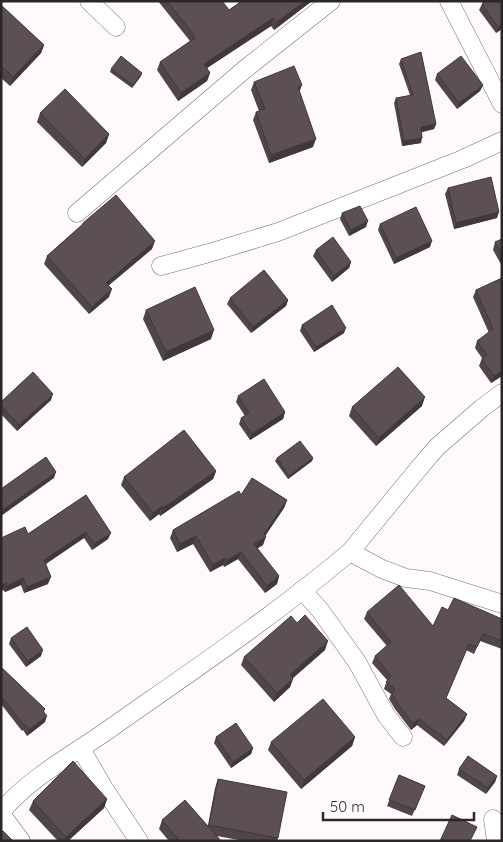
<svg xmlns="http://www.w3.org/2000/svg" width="503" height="842" font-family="Quicksand,sans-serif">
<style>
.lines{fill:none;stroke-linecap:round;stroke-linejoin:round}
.street-casing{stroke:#7a6e75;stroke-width:19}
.street{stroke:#fff;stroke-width:18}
.wall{fill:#504547}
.shaded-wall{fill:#413839}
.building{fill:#5d5052;stroke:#413839}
</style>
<rect width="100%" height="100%" fill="#fff9fc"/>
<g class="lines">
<g class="street-casing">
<g id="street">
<polyline points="89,1 116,27"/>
<polyline points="449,1 502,104"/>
<polyline points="77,213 244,70 331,1"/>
<polyline points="161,266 209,253 278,232 463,159 502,141"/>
<polyline points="350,552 382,569 406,578 430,581 502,604"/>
<polyline points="302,590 320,610 357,662 386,715 403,737"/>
<polyline points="81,749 105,790 139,841"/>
<path d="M1 812C32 775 77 753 115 725 195 669 275 615 350 552L419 468 437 447 482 408 502 393"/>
<polyline points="1,814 21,841"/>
<polyline points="493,819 496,841"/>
</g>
</g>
<use href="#street" class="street"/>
</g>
<g class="wall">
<polygon points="158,1 222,1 229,10 242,1 312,1 274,30 271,26 207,68 210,73 207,81 178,101 157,70 160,62 190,41"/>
<polygon points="483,1 502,1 502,29 496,33 479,10 483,2"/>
<polygon points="1,5 44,45 41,53 10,86 1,78"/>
<polygon points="401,59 436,124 434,129 421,132 421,143 402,146 394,103 396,98 410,95 399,64"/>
<polygon points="111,69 141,76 132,88 110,72"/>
<polygon points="437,74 483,85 480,91 457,109 435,80"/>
<polygon points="254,82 299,92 313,147 269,163 253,120 256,112 259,111 251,90"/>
<polygon points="40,113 109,134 106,143 82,167 37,122"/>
<polygon points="448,188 497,218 454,229 445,194"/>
<polygon points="342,213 366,227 349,236 340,219"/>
<polygon points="83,223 152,249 108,286 109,297 89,314 44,264 47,256 82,225"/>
<polygon points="380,224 430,247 394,264 378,230"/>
<polygon points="502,239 502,266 493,250 495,242"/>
<polygon points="316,250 351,262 349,268 332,282 313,256"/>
<polygon points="502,278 502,376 491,383 479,366 482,358 475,348 477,341 489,333 473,297 476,290"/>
<polygon points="230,298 288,300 286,306 251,333 227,304"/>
<polygon points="146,310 211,339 163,361 143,319"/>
<polygon points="302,325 344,333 314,352 300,331"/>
<polygon points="238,396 285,412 283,419 250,440 239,424 241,418 245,416 236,402"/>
<polygon points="51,400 17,431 1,414 1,402"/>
<polygon points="422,406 376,446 349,416 352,407"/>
<polygon points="277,458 313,458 312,461 288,479 275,461"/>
<polygon points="216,471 213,479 160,516 159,514 150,521 121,485 124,477"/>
<polygon points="86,495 108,539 92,550 84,538 46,564 48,584 24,593 21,585 5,592 3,590 1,591 28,534"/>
<polygon points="241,495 287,500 284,508 265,536 263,545 257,548 279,576 277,584 265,593 238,559 224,567 223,565 210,572 193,544 177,552 170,538 173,530"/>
<polygon points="448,610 502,619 502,649 480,641 474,654 466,650 446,698 467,714 464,721 444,746 417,725 411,730 395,709 389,699 391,694 384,689 387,680 372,663 375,656 387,646 364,619 367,612 433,626"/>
<polygon points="297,623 325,650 293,678 290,687 274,702 241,665 244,657"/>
<polygon points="11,638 41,656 26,667 9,644"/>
<polygon points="1,667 45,709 44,712 45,722 27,736 23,730 22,731 1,704"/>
<polygon points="216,737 253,748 251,754 231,768 214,743"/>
<polygon points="355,737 352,746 301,789 268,750 271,742"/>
<polygon points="459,769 497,776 495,782 486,794 457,775"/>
<polygon points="399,775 425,786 412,816 387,806"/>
<polygon points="218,779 278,838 277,841 244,841 217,836 221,841 169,841 159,829 162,820 208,825 215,788"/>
<polygon points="107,799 104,808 68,841 58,841 29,810 33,801"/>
</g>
<g class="shaded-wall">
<polygon points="305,1 312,1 274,30 277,22"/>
<polygon points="273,18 271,26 201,72 204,64"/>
<polygon points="502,24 502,29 496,33 498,27"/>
<polygon points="44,45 41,53 10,86 13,77"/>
<polygon points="142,73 141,76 132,88 133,85"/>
<polygon points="210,73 207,81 178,101 181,93"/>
<polygon points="302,85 299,93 298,87"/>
<polygon points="483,85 480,91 457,109 459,103"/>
<polygon points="436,124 434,129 419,133 421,127"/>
<polygon points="109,134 106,143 82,167 85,159"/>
<polygon points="422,138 421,143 402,146 404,141"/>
<polygon points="316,139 313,147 269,163 271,155"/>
<polygon points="499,212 497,218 454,229 456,223"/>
<polygon points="368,221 366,227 349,236 351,230"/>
<polygon points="155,241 152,249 103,290 106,283"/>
<polygon points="432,241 430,247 394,264 396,258"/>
<polygon points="351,262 349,268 332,282 334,276"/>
<polygon points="112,289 109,297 89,314 92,307"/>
<polygon points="288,300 286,306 251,333 253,327"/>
<polygon points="346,328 344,333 314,352 316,347"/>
<polygon points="214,330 211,339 163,361 166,352"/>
<polygon points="502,371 502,376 491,383 494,376"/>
<polygon points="53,394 51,400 17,431 19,425"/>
<polygon points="425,397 422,406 376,446 379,438"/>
<polygon points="285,412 283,419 250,440 252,434"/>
<polygon points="313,458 312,461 288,479 289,476"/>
<polygon points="216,471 213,479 160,516 163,508"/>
<polygon points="56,472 54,478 1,516 1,511"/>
<polygon points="287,500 284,508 263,539 266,537 263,545 252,552 254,544 264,534"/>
<polygon points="162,506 159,514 150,521 153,513"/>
<polygon points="86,532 84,538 42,566 44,560"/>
<polygon points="111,533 108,539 92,550 94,544"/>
<polygon points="196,536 193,544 177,552 180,544"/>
<polygon points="241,552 238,559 224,567 227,560"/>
<polygon points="225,558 223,565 210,572 213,565"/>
<polygon points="279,576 277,584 265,593 267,586"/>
<polygon points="51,577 48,584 24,593 27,587"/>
<polygon points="23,578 21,585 5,592 7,586"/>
<polygon points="6,583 3,590 1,591 1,586"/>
<polygon points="328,641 325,650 286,684 290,675"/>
<polygon points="43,650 41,656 26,667 28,661"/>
<polygon points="293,679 290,687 274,702 277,693"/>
<polygon points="467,714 464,721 444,746 447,740"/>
<polygon points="47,716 45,722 27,736 29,730"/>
<polygon points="419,719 417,725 411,730 413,723"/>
<polygon points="355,737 352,746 301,789 304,780"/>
<polygon points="253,748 251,754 231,768 233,762"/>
<polygon points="497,776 495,782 486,794 488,788"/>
<polygon points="107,799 104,808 68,841 64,841 66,837"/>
</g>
<g class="building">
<polygon points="167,1 222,1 229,10 242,1 305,1 277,22 273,18 204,64 210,73 181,93 160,62 195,38 193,35 194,35"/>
<polygon points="485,1 502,1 502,24 498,27 482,4"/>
<polygon points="1,5 44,45 13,77 1,66"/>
<polygon points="421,52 436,124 421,127 422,138 404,141 396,98 413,95 401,59"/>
<polygon points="121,56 142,73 133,85 111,69"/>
<polygon points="461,56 483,85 459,103 437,74"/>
<polygon points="294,66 302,85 298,87 316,139 271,155 256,112 265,109 254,82"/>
<polygon points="65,89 109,134 85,159 40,113"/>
<polygon points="491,177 499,212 456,223 448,188"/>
<polygon points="116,195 155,241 106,283 112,289 92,307 47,256 83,224 83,223"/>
<polygon points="360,206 368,221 351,230 342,213"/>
<polygon points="416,207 432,241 396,258 380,224"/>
<polygon points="333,237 351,262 334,276 316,250"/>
<polygon points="502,239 502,254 495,242"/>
<polygon points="264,270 288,300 253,327 230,298"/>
<polygon points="502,278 502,371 494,376 482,359 487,355 477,341 493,329 476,290"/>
<polygon points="195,287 214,330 166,352 146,310"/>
<polygon points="332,305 346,328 316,347 302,325"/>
<polygon points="398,367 425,397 379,438 352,407"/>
<polygon points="33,372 53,394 19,425 1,405 1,402"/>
<polygon points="264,379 285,412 252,434 241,418 249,413 238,396"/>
<polygon points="184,430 216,471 163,508 162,506 153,513 124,477"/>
<polygon points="300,441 313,458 289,476 277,458"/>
<polygon points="46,457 56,472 1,511 1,489"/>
<polygon points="252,478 287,500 264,534 266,537 254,544 279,576 267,586 241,552 227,560 225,558 213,565 196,536 180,544 173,530 239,491 241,495"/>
<polygon points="86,495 111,533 94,544 86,532 44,560 51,577 27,587 23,578 7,586 6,583 1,586 1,538 25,527 28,534"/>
<polygon points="399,585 433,626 442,607 448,610 454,598 502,619 502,641 483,634 477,647 469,644 446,698 467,714 447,740 419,719 413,723 397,703 392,693 395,689 386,682 391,676 375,656 391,642 367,612"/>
<polygon points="305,615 328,641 290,675 293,679 277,693 244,657 291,616 297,623"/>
<polygon points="27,627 43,650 28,661 11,638"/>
<polygon points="1,667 45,709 43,711 47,716 29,730 25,725 24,725 1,696"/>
<polygon points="323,699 355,737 304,780 271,742"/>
<polygon points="236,723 253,748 233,762 216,737"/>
<polygon points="468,756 497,776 488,788 459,769"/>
<polygon points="73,761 107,799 66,837 33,801"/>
<polygon points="399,775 425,786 415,810 389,800"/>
<polygon points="218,779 287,792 278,838 209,825"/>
<polygon points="185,800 221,841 180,841 162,820"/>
<polygon points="452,815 477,827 470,841 440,841"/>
<polygon points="3,831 13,841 1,841 1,833"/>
</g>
<rect width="503" height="842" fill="none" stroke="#2b2629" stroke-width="5"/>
<path d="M323 812v8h151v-8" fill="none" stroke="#2b2629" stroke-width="2.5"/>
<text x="330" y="812" font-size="15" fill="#2b2629" stroke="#fff9fc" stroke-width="4" paint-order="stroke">50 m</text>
</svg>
